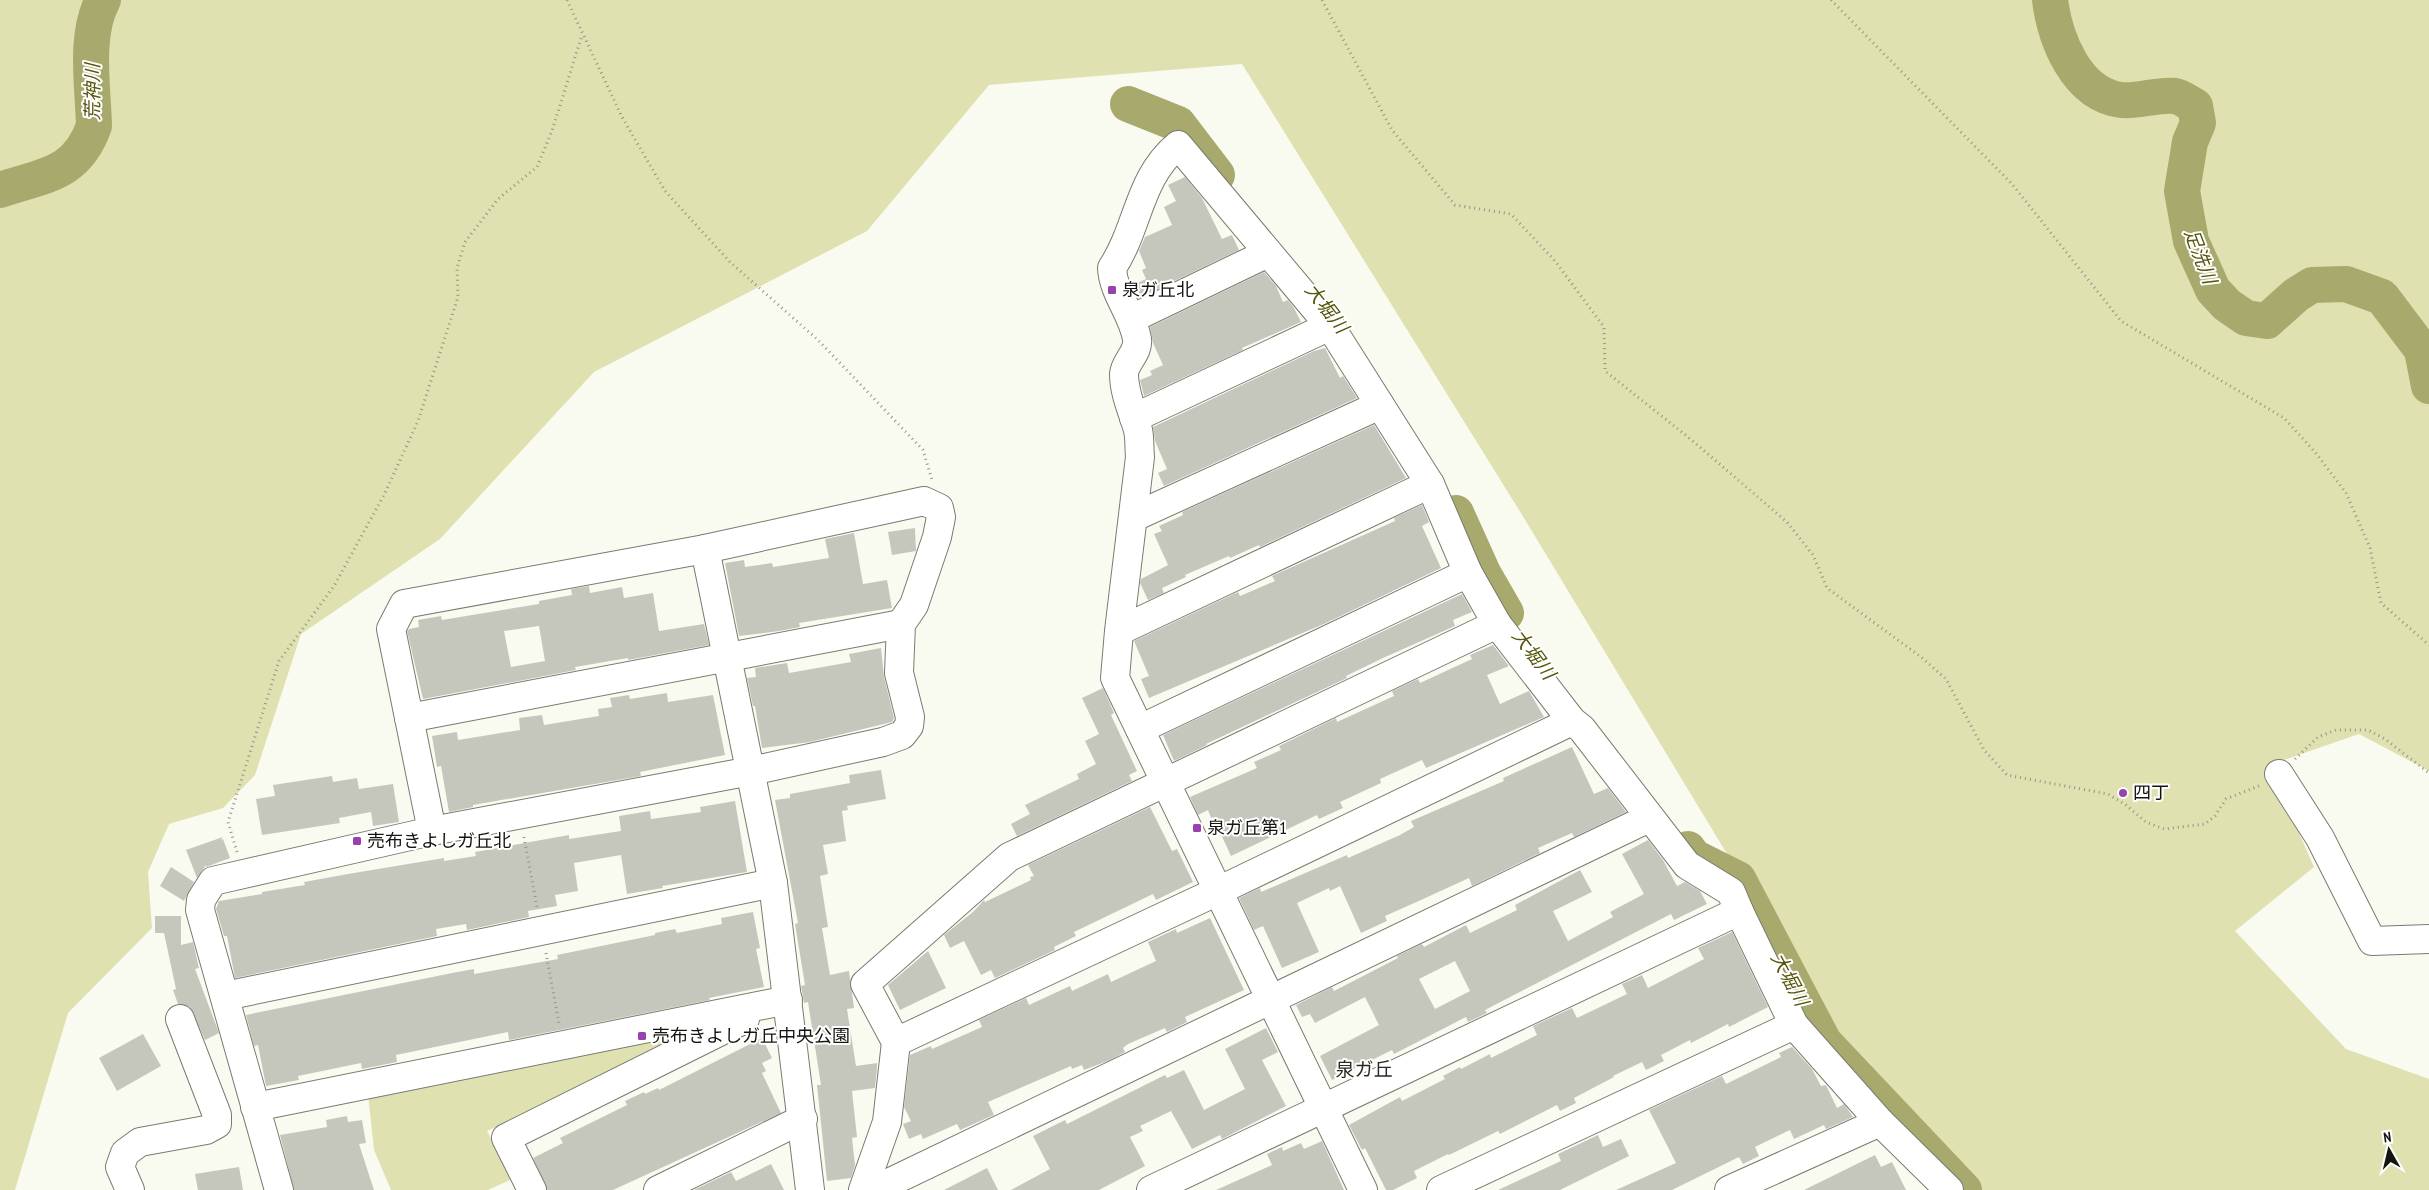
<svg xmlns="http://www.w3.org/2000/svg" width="2429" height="1190" font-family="'PT Sans Narrow','Noto Sans JP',sans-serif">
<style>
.green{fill:#dfe1b0}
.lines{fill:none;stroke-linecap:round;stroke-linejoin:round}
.river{stroke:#a8a96c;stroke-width:36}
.building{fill:#c6c7bc;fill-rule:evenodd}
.minor-casing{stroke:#7a7a71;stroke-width:30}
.path{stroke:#94948c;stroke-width:3;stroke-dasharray:1 4;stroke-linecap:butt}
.minor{stroke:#fff;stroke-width:28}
.poi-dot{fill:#9942ae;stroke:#fff;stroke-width:2}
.labels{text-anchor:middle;stroke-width:4;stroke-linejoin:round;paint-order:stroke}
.poi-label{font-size:18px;fill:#141410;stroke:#fff;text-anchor:start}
.water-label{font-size:19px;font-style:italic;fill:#57560d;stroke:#fff}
.neighbourhood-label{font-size:19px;fill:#2a2a22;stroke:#fff}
</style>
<rect width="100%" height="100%" fill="#fafbf0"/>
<g class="green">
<polygon points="0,0 2429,0 2429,771 2359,734 2269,765 2314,867 2235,931 2346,1049 2429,1079 2429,1190 1964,1190 1823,1013 1524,518 1242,64 989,85 867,231 594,372 440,539 301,634 255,775 223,808 169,824 148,872 152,928 68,1013 15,1190 0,1190"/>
<polygon points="667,1033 672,1045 487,1131 512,1179 488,1190 391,1190 374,1150 368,1094"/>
</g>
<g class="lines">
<g class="river">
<path d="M2050 0C2055 39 2076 94 2121 100 2138 102 2157 94 2175 96 2181 97 2189 103 2195 106L2198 123 2190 142 2182 191 2191 241 2213 290 2227 305 2246 318 2267 321 2296 295 2312 285 2346 284 2382 297 2422 350 2429 386"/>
<polyline points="1128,104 1178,124 1217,175"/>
<path d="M0 190C43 175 76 176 94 126 93 86 84 35 103 0"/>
<polyline points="1456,513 1483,573 1506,613"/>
<polyline points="1688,849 1694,857 1738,879 1824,1042 1964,1190"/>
</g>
</g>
<g class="building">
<polygon points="1185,177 1202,198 1222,239 1232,235 1239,250 1141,297 1135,284 1146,279 1142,270 1146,268 1139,251 1145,237 1172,225 1164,207 1176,201 1168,185"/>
<polygon points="1264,272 1276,286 1283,302 1288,300 1294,308 1301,322 1242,348 1243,350 1144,396 1140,380 1152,375 1150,371 1163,365 1153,343 1150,327"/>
<polygon points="1325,348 1340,378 1343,376 1357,398 1164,486 1158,473 1167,469 1155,441 1153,427 1314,351"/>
<polygon points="1374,425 1406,478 1260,547 1259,545 1230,558 1229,556 1185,575 1186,577 1162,588 1164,593 1148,600 1140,583 1141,579 1168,565 1154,534 1162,531 1159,526 1183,515 1182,512"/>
<polygon points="1422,505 1429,522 1422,526 1441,568 1326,623 1149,698 1141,679 1149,676 1134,641 1238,592 1240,596 1275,581 1272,576 1395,521 1394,518"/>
<polygon points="915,528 916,551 892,555 888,532"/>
<polygon points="854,533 863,584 887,580 892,608 799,623 800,627 779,631 739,636 725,563 744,560 745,567 772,563 773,567 829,558 825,539"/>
<path d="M589 586 590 593 622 587 624 598 653 593 659 631 704 624 709 645 628 660V658L575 667 576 670 423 699 407 631 409 629 419 627 418 620 441 616 442 620 539 604V601L572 595 571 589ZM539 626 545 661 511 667 504 631Z"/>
<polygon points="1462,594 1472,612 1453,620 1455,626 1383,658 1346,676 1347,678 1206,744 1207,745 1174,761 1163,735"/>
<polygon points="1493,645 1509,666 1487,675 1500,704 1529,691 1544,717 1426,768 1422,760 1380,779 1381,783 1340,802 1343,808 1319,819 1317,815 1231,856 1213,817 1211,818 1208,810 1198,815 1190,797 1257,768 1254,762 1281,750 1279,746 1336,718 1337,722 1394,696 1392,691 1418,679 1420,683 1472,659 1470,655"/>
<polygon points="881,648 884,677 894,718 892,722 810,742 762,748 755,706 753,706 747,678 756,677 755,668 787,663 789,673 851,662 849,654"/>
<polygon points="1103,688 1114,713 1111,715 1137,771 1129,775 1132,781 1017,836 1011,824 1030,814 1025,805 1079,779 1077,774 1096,764 1085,741 1099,734 1082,698"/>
<polygon points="667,693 668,702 713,695 725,755 640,772 641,776 473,805 473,807 449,812 441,766 437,767 432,736 457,732 458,740 520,730 519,718 542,715 544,725 599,716 598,709 612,707 610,698 629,695 630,699"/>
<polygon points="1572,747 1594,794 1608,788 1626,812 1574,837 1572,833 1538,848 1540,853 1472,886 1469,878 1421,900 1385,916 1387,921 1361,933 1340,886 1330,891 1329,888 1297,903 1319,952 1282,968 1263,926 1254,930 1239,898 1260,888 1261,892 1347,855 1348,858 1400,835 1414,827 1411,821 1504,781 1503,778"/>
<polygon points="881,770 886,799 847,806 848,810 842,811 846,841 823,845 828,874 820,876 828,927 822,928 830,975 849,971 854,1008 847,1009 856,1066 877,1063 877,1068 875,1088 852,1091 857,1137 852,1138 855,1165 851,1178 827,1181 817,1085 821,1085 808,1002 804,1003 802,991 801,986 805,985 795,924 798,923 775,800 790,798 790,794 850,783 849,775"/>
<polygon points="332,776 333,782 357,778 359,789 393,784 399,822 373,826 371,812 339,818 340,823 262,835 256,799 275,796 273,785"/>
<polygon points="735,801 747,872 662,886 663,888 627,894 621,855 574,863 578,891 555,895 557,906 528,911 529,917 467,930 466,924 436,929 437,936 235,978 227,936 224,936 216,909 219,901 262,894 262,892 305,885 304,882 348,874 444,858 444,861 476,856 475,852 569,835 569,839 621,831 619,816 650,811 651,819 701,812 700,807"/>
<polygon points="1150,807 1172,851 1177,849 1193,882 1156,900 1153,894 1074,932 1076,936 1054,947 1055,950 995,978 991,970 981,975 964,941 950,948 944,935 973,912 984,900 985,902 1031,880 1030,877 1034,876 1028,865"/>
<polygon points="223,837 221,840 223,839 230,858 206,867 206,865 197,878 186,850"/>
<path d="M1648 840 1663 860 1677 886 1685 882 1700 891 1707 904 1674 920 1671 914 1485 1010 1487 1013 1468 1022 1466 1017 1394 1054 1392 1050 1332 1080 1320 1056 1379 1025 1365 997 1315 1023 1310 1014 1302 1017 1296 1005 1332 987 1334 991 1398 958 1397 956 1422 944 1424 947 1466 925 1470 933 1517 910 1515 905 1580 870 1592 892 1553 911 1568 941 1613 917 1610 912 1644 894 1622 854ZM1455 961 1470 991 1435 1009 1419 979Z"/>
<polygon points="171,867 194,882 184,901 160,886"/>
<polygon points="753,912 760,948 756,949 764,987 709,998 710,1000 509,1040 508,1032 396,1055 397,1062 362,1069 361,1063 298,1076 299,1080 266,1086 258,1045 254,1046 246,1015 452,973 474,969 474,974 558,959 557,955 655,935 655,933 675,929 677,933 722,924 721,918"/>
<polygon points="155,916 181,916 181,945 193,942 199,968 195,969 219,1033 205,1040 190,1007 178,1004 173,990 176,989 164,933 155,933"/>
<polygon points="1210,918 1244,990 1185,1017 1187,1022 1167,1032 1165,1028 1128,1044 1123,1048 1125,1052 1110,1060 1084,1070 1082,1065 1072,1069 1071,1066 988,1102 994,1115 960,1130 957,1124 923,1139 921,1134 909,1139 903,1124 911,1121 904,1107 910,1055 931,1046 932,1049 982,1027 979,1020 1026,998 1029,1005 1070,986 1072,991 1108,974 1111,982 1156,961 1148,942 1176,929 1177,933"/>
<polygon points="1732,932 1768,1007 1729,1027 1728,1024 1691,1043 1690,1040 1661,1055 1664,1061 1646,1070 1642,1062 1613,1076 1614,1077 1574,1098 1576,1103 1560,1111 1557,1105 1500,1134 1498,1131 1449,1155 1448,1154 1414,1171 1417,1178 1393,1190 1386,1190 1365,1148 1362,1150 1349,1125 1400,1097 1402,1101 1445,1079 1443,1076 1460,1067 1461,1069 1490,1054 1491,1058 1537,1035 1533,1026 1572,1008 1577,1018 1627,994 1622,984 1642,975 1648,988 1704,959 1698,948"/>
<polygon points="928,951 946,988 900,1010 888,985"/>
<polygon points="1266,1028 1278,1052 1262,1060 1286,1106 1222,1139 1220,1135 1192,1149 1171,1111 1140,1126 1143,1131 1130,1137 1145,1166 1099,1190 1011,1190 1050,1169 1033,1136 1065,1120 1067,1124 1165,1075 1167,1078 1184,1070 1204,1110 1245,1089 1225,1049"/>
<polygon points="143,1034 161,1066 117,1091 99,1058"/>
<polygon points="762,1038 772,1058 762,1063 766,1071 762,1073 781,1113 613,1190 547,1190 533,1158 563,1143 560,1138 627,1105 625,1101 644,1092 645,1094 658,1088 659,1090"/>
<polygon points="1792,1047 1812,1069 1821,1086 1826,1085 1837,1108 1844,1104 1853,1117 1826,1129 1824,1125 1794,1139 1790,1130 1755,1147 1759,1156 1743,1164 1739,1157 1672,1190 1616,1190 1676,1163 1649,1110 1722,1076 1726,1084 1781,1057 1779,1053"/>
<polygon points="347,1116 348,1122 362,1120 366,1143 359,1144 374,1190 294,1190 280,1135 327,1127 326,1120"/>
<polygon points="1598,1135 1603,1147 1621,1139 1629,1156 1560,1190 1498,1190 1561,1161 1558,1154"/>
<polygon points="1322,1141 1344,1190 1216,1190 1272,1165 1267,1154 1282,1147 1283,1151 1301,1143 1304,1149"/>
<polygon points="1875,1155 1881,1167 1892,1162 1906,1190 1804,1190"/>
<polygon points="771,1164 784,1190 694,1190 731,1172 736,1181"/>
<polygon points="239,1167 243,1190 198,1190 195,1174"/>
<polygon points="987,1168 998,1190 944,1190"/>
</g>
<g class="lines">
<g class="minor-casing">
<g id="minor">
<polyline points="1131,319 1268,253"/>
<polyline points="1134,418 1330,326"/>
<polyline points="1430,484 1468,573 1497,624 1572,721"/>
<polyline points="1134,517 1380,405"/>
<polyline points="705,549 773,883 810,1190"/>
<path d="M1119 631 1430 484 1330 326 1178 145C1138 178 1139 227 1112 268 1113 293 1133 314 1137 339 1139 353 1125 361 1124 374 1124 394 1133 412 1138 430 1140 439 1139 448 1140 457L1119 631 1115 678 1363 1190"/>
<polyline points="409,718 901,624"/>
<polyline points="1140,729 1468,573"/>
<polyline points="2279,774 2320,838 2372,941 2429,939"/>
<polyline points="225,996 773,883"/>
<polyline points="1794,1025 1880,1122"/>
<polyline points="896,1042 865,984 1009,857 1497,624"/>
<polyline points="255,1107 788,1000"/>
<polyline points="130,1190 120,1167 125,1153 140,1142 206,1130 217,1124 217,1115 180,1019"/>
<polyline points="279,1190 200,910 201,900 213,881 432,831 751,771 883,742 902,735 909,726 910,717 899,673 901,624 914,605 937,537 941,517 939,508 924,501 705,549 404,604 391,629 432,831"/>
<polyline points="532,1190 506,1138 745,1019"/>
<polyline points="658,1190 803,1119"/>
<polyline points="863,1190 887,1122 896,1042 1218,891 1572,721 1582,729 1687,865 1731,892 1739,911"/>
<polyline points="874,1190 1649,818"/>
<polyline points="1151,1190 1739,911 1794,1025 1441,1190"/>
<polyline points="1729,1190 1880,1122 1949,1190"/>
</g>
</g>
<g class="path">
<polyline points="567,0 622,117 665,191 730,262 818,340 923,450 932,480"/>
<polyline points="1322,0 1392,130 1455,205 1511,214 1555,261 1604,327 1605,371 1688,437 1787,522 1813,555 1827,588 1921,657 1946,679 1984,750 2007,775 2108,794 2126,805 2146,822 2164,829 2205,824 2215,816 2226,799 2261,785"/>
<polyline points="1831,0 2012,184 2121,321 2284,418 2315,452 2346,493 2370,548 2381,603 2429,645"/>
<polyline points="2295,759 2318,737 2336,730 2368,730 2385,739 2429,773"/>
<polyline points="524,837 537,907"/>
<polyline points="237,852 228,822 279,661 334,586 384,495 418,421 458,297 457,268 465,242 498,199 537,167 552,131 582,35"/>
<polyline points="546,953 559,1023"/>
</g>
<use href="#minor" class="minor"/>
</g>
<g class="poi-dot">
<rect x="1107" y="285" width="10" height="10" rx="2.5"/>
<circle cx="2123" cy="793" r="5"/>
<rect x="1192" y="823" width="10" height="10" rx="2.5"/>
<rect x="352" y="836" width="10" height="10" rx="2.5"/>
<rect x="637" y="1031" width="10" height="10" rx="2.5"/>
</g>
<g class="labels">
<g class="poi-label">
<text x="1122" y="296">泉ガ丘北</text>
<text x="2133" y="799">四丁</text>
<text x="1207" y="834">泉ガ丘第1</text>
<text x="367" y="847">売布きよしガ丘北</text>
<text x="652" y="1042">売布きよしガ丘中央公園</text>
</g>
<g class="water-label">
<text transform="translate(92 92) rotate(-90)" y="7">荒神川</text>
<text transform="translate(2201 256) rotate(69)" y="7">足洗川</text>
<text transform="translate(1327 308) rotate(52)" y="7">大堀川</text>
<text transform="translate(1534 654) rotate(53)" y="7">大堀川</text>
<text transform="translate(1790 979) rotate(62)" y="7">大堀川</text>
</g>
<g class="neighbourhood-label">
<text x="1364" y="1076">泉ガ丘</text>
</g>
</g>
<g transform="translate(2389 1150) rotate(352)" stroke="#ffffff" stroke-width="4" paint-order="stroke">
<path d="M0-4L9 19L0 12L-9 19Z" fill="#141410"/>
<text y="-8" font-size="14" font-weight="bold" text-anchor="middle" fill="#141410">N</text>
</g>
</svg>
